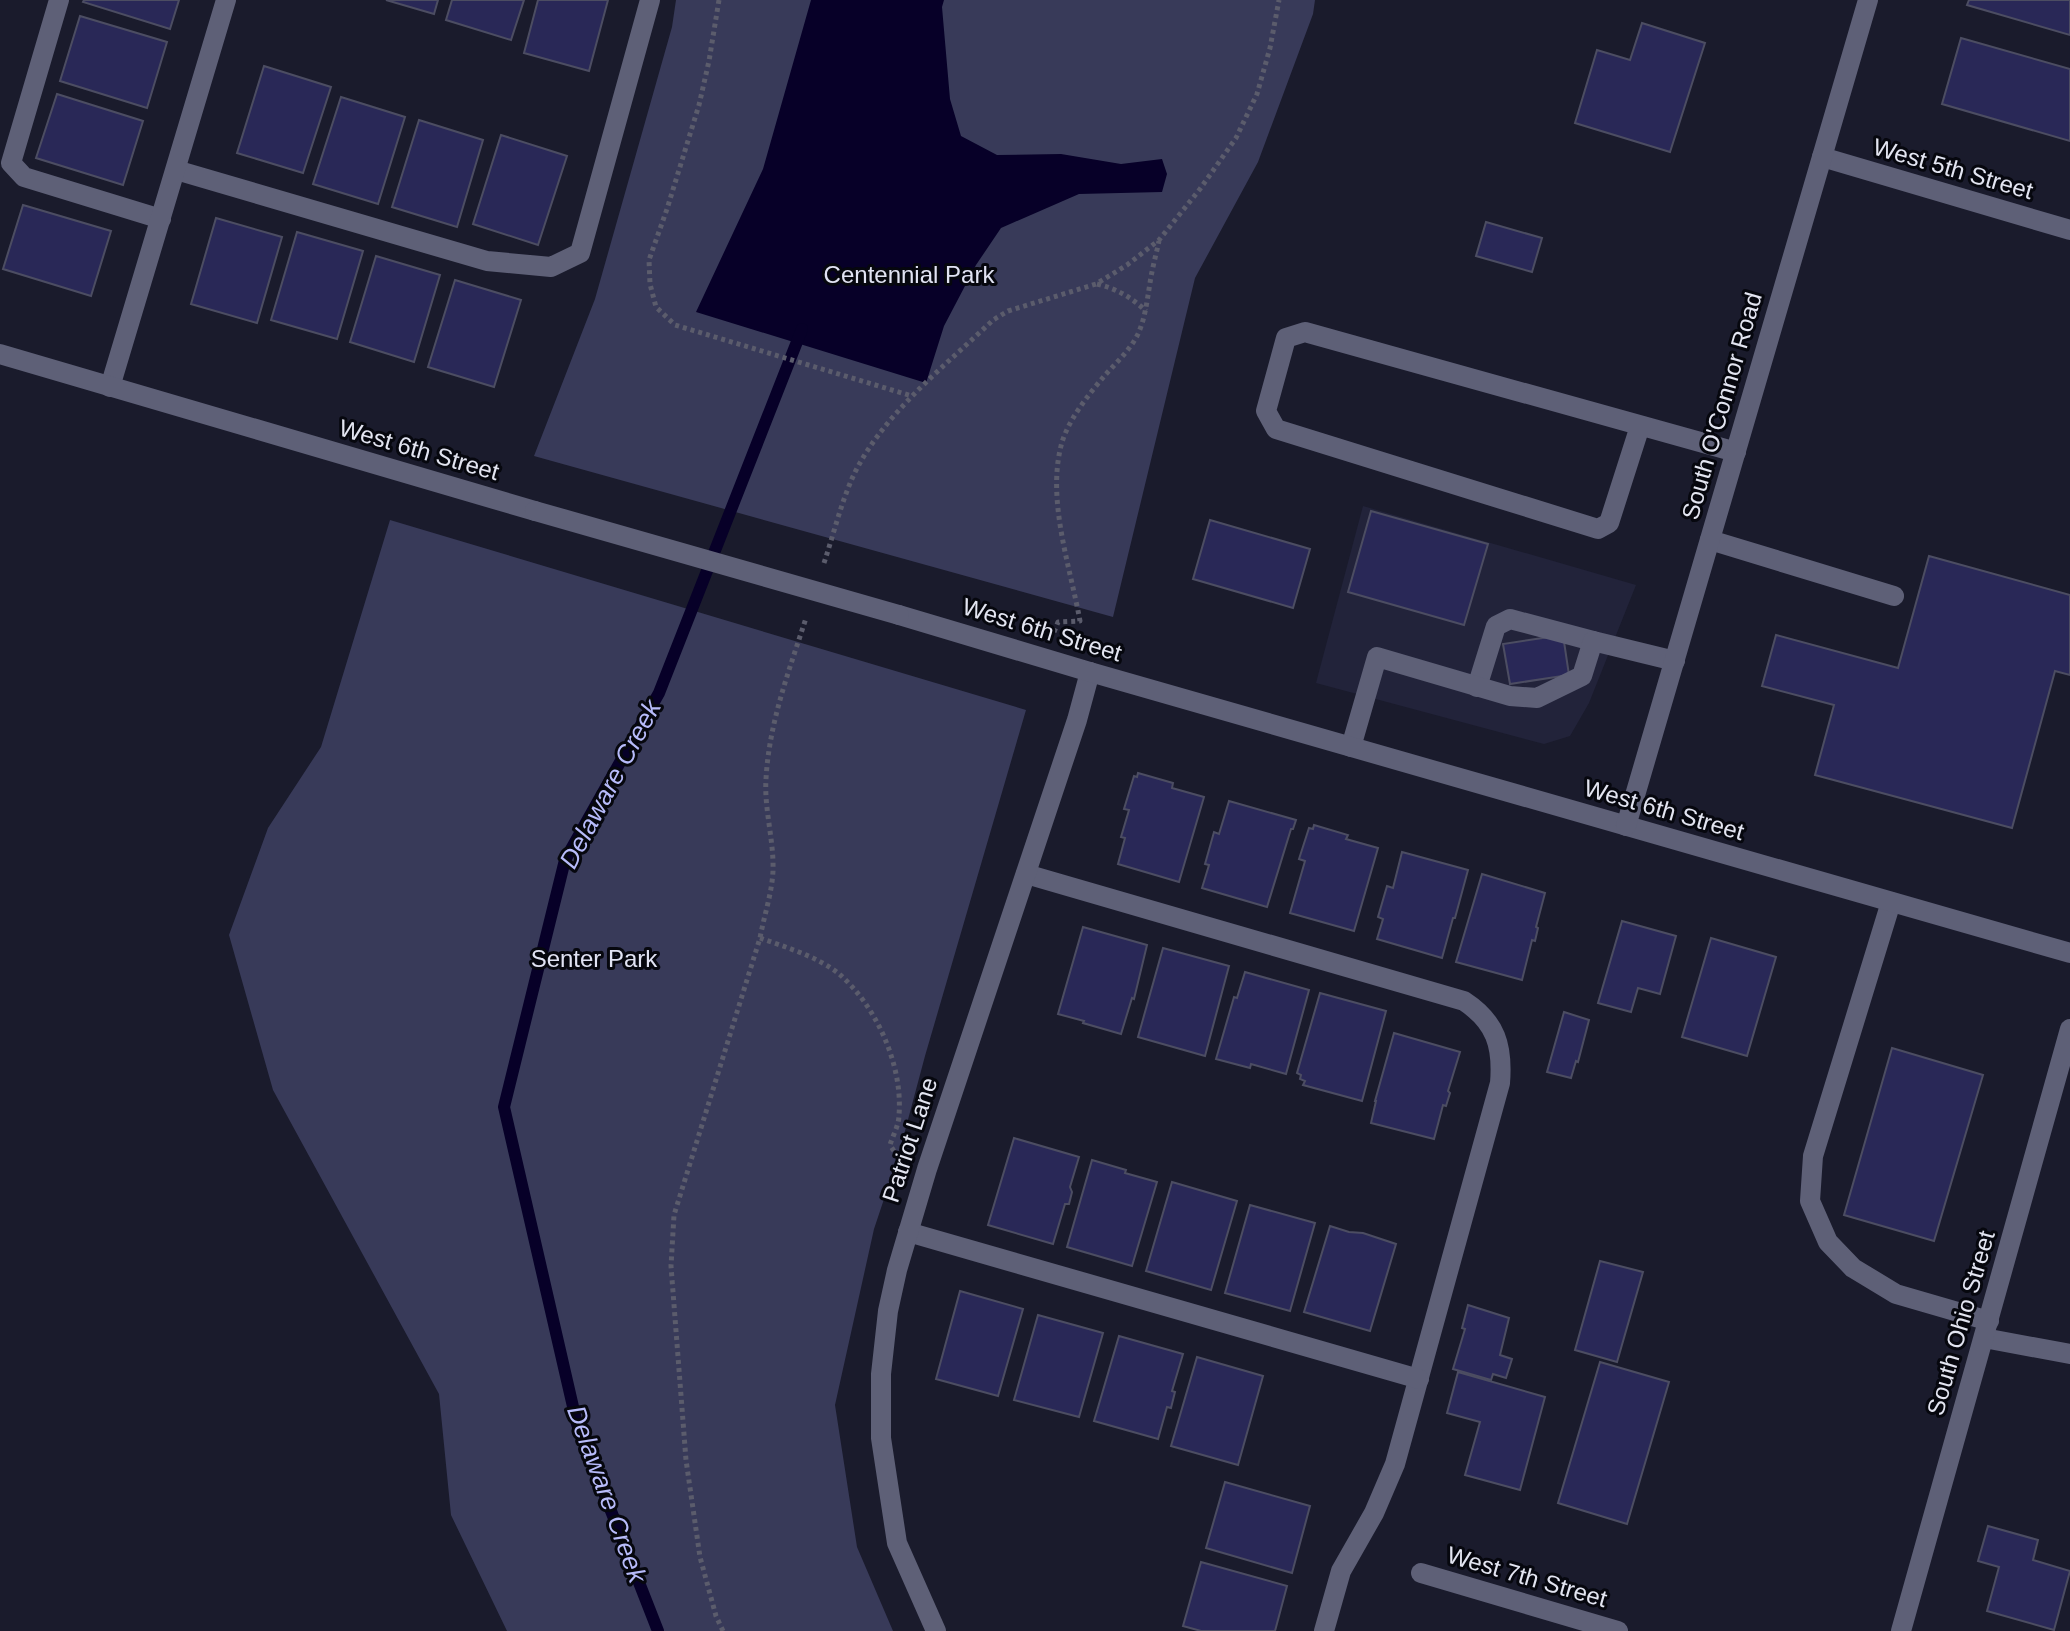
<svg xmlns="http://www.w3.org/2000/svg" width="2070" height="1631" font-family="Helvetica,sans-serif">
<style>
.built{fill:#22233a}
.green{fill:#383a59}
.water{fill:#070028}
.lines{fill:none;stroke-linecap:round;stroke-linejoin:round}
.stream{stroke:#070028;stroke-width:12}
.building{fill:#292857;stroke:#4c4d62;stroke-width:2}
.path{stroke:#5b5c6c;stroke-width:5;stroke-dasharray:4 4;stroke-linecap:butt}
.service{stroke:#5e6077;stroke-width:20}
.minor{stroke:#5e6077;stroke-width:20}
.tertiary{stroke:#5e6077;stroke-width:20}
.tertiary-bridge{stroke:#5e6077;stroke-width:20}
.labels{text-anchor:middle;stroke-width:6;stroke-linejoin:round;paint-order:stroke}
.street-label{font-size:24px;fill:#e3e5f1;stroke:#06070e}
.park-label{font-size:24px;fill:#e1e3f3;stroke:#06070e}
.water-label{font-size:26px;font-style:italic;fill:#b7bbfa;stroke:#06070e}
</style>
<rect width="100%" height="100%" fill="#1a1b2c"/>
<polygon class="built" points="1363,506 1636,585 1589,703 1570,736 1544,744 1316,683"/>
<g class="green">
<polygon points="676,0 1315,0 1313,14 1258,162 1195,278 1113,617 534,456 595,299 672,27"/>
<polygon points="390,520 1026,710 925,1056 898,1157 874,1229 835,1405 857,1547 893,1631 507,1631 451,1515 439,1394 273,1090 229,935 268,828 321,747"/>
</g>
<polygon class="water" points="811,0 944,0 942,7 950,99 961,136 997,155 1061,154 1121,164 1162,159 1167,174 1162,192 1079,194 1001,228 976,265 944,326 926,383 696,312 763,169"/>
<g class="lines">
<polyline class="stream" points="658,1631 577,1424 504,1107 565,860 659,693 802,329"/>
</g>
<g class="building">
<polygon points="84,0 179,0 170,29 83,2"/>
<polygon points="386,0 438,0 434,14"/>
<polygon points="452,0 524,0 511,40 446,20"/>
<polygon points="538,0 608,0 589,71 524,53"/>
<polygon points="1969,0 2070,0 2070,35 1967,5"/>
<polygon points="80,16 167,42 147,108 60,81"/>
<polygon points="1642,23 1705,43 1670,152 1575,123 1597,50 1630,60"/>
<polygon points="1961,38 2070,69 2070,141 1942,104"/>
<polygon points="264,66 331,87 303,173 237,153"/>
<polygon points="57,94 143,121 123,185 36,158"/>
<polygon points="341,97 405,117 378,204 313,184"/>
<polygon points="419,120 483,140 457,227 392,207"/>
<polygon points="501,135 567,156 538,245 473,224"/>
<polygon points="23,205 111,231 91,296 3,269"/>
<polygon points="216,218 282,237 257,323 191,304"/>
<polygon points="1486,222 1542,238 1532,272 1476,256"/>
<polygon points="297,232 363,251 337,339 271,320"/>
<polygon points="376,256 440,275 414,362 350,342"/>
<polygon points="455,280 521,300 494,387 428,367"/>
<polygon points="1371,511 1488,544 1464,625 1348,592"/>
<polygon points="1210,520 1310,549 1293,608 1193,579"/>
<polygon points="1929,556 2070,595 2070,675 2055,671 2012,828 1815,775 1834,705 1762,686 1776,635 1898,668"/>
<polygon points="1563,635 1569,675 1510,684 1503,644"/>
<polygon points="1138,773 1173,783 1172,788 1204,797 1179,882 1118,864 1125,838 1121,837 1129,810 1124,809 1134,776 1137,777"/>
<polygon points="1229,801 1296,820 1293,829 1291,829 1267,907 1202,888 1209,865 1205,864 1214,832 1219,834"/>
<polygon points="1314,825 1348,835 1346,839 1378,848 1354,931 1290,913 1305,861 1299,859 1309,828 1313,829"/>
<polygon points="1402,852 1468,870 1455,918 1453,918 1442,958 1377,939 1383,919 1378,917 1387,886 1393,888"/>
<polygon points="1482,874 1545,893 1536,927 1538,928 1535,941 1532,940 1522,980 1456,962"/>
<polygon points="1622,921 1676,936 1660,994 1638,988 1631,1012 1598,1003"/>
<polygon points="1083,927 1147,945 1134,999 1132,998 1121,1034 1083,1023 1084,1021 1058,1014"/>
<polygon points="1711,938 1776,957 1747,1056 1682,1037"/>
<polygon points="1163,948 1229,966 1205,1056 1138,1037"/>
<polygon points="1245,972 1309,990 1286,1074 1251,1064 1250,1068 1216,1059 1234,997 1237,998"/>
<polygon points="1320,993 1386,1011 1362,1101 1303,1085 1305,1081 1300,1079 1301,1075 1297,1073"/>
<polygon points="1564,1012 1589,1020 1578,1062 1576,1061 1571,1078 1547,1072"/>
<polygon points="1394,1033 1460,1052 1448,1091 1450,1093 1446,1106 1443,1105 1434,1139 1371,1123 1376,1101 1375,1101"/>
<polygon points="1892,1048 1983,1075 1934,1241 1844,1215"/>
<polygon points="1014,1138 1079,1157 1070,1187 1072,1192 1069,1204 1065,1204 1053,1244 988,1225"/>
<polygon points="1092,1160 1126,1170 1125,1173 1157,1182 1132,1266 1067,1247"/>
<polygon points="1172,1182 1237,1201 1211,1290 1146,1271"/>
<polygon points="1250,1205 1315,1223 1290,1311 1225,1293"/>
<polygon points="1330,1226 1349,1232 1363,1233 1396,1244 1370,1331 1304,1312"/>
<polygon points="1600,1261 1643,1272 1617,1362 1575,1350"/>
<polygon points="960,1291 1023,1309 998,1396 936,1379"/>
<polygon points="1468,1305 1509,1318 1500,1355 1512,1359 1506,1378 1493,1374 1491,1380 1453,1369 1465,1329 1462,1328"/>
<polygon points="1038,1315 1103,1333 1079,1417 1014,1400"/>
<polygon points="1119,1336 1183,1354 1172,1391 1175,1392 1171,1408 1167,1407 1158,1439 1094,1421"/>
<polygon points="1197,1357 1263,1376 1238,1465 1171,1446"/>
<polygon points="1600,1362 1669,1382 1627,1524 1558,1503"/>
<polygon points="1458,1372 1545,1397 1520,1490 1465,1475 1480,1422 1447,1413"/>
<polygon points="1225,1482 1310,1506 1292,1573 1206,1548"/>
<polygon points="1988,1526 2038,1540 2033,1560 2070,1571 2054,1630 1987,1611 1999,1567 1978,1561"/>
<polygon points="1201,1562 1287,1586 1275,1631 1201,1631 1183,1626"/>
</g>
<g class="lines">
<g class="path">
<polyline points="719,0 709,61 699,105 667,209 649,260 650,284 656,307 675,325 912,396"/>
<path d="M1097 284C1117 289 1131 297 1146 311"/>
<path d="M824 563C833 536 840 507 851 481 878 418 944 367 993 320L1008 311 1096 284 1127 265 1159 240 1200 189 1236 138 1257 94 1270 48 1279 0"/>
<path d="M1054 632 1058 622 1080 621C1070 566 1047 501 1061 446 1067 421 1089 394 1106 374 1117 362 1129 351 1137 336 1145 320 1147 301 1150 283 1152 269 1156 255 1159 241"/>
<path d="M760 938C785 947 816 956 838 973 876 1005 903 1065 899 1115 899 1125 893 1135 890 1145L898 1157 900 1158"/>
<path d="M723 1631 716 1616 700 1557 686 1460 671 1266 674 1215 760 938C764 916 772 893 773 871 774 840 764 809 766 779 769 723 789 671 806 618"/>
</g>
<g class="service">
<polyline points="59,0 11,163 24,177 161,219"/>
<polyline points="176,170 487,261 551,267 580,253 650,0"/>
<polyline points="110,387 226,0"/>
<polyline points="1640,426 1609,523 1598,529 1276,429 1266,411 1286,338 1305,332 1736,452"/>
<polyline points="1710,540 1894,596"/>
<polyline points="1477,687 1496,626 1510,619 1593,641"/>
<polyline points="1351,747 1377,657 1510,696 1537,698 1582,676 1593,641 1675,661"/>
<polyline points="1891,902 1813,1156 1810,1201 1828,1242 1853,1268 1896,1294 1989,1321"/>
<polyline points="1984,1338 2070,1354"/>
</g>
<g class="minor">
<polyline points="1822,157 2070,230"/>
<path d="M1026 874 1464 1001C1496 1022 1503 1046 1500 1083L1395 1464 1374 1513 1341 1571 1324 1631"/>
<polyline points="908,1232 1419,1379"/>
<polyline points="1421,1573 1618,1631"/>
<polyline points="936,1631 897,1543 881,1438 881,1374 888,1311 897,1270 927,1169 1077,720 1090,672"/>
<polyline points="1901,1631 2070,1029"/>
</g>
<g class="tertiary">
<polyline points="0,354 535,511"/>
<polyline points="899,615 1090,672 2070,953"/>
<polyline points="1626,826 1868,0"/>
</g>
<polyline class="tertiary-bridge" points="535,511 899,615"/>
</g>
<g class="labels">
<g class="street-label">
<text transform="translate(1953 169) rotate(16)" y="8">West 5th Street</text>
<text transform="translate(1722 406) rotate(-74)" y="8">South O'Connor Road</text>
<text transform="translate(419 450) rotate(16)" y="8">West 6th Street</text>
<text transform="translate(1042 630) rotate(17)" y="8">West 6th Street</text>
<text transform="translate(1664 810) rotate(16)" y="8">West 6th Street</text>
<text transform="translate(910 1140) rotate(-72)" y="8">Patriot Lane</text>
<text transform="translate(1961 1323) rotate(-74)" y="8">South Ohio Street</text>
<text transform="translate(1527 1577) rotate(16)" y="8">West 7th Street</text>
</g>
<g class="park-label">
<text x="909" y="283">Centennial Park</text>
<text x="594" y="967">Senter Park</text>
</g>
<g class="water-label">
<text transform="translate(610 784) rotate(-62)" y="9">Delaware Creek</text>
<text transform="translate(607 1494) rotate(70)" y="9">Delaware Creek</text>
</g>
</g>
</svg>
